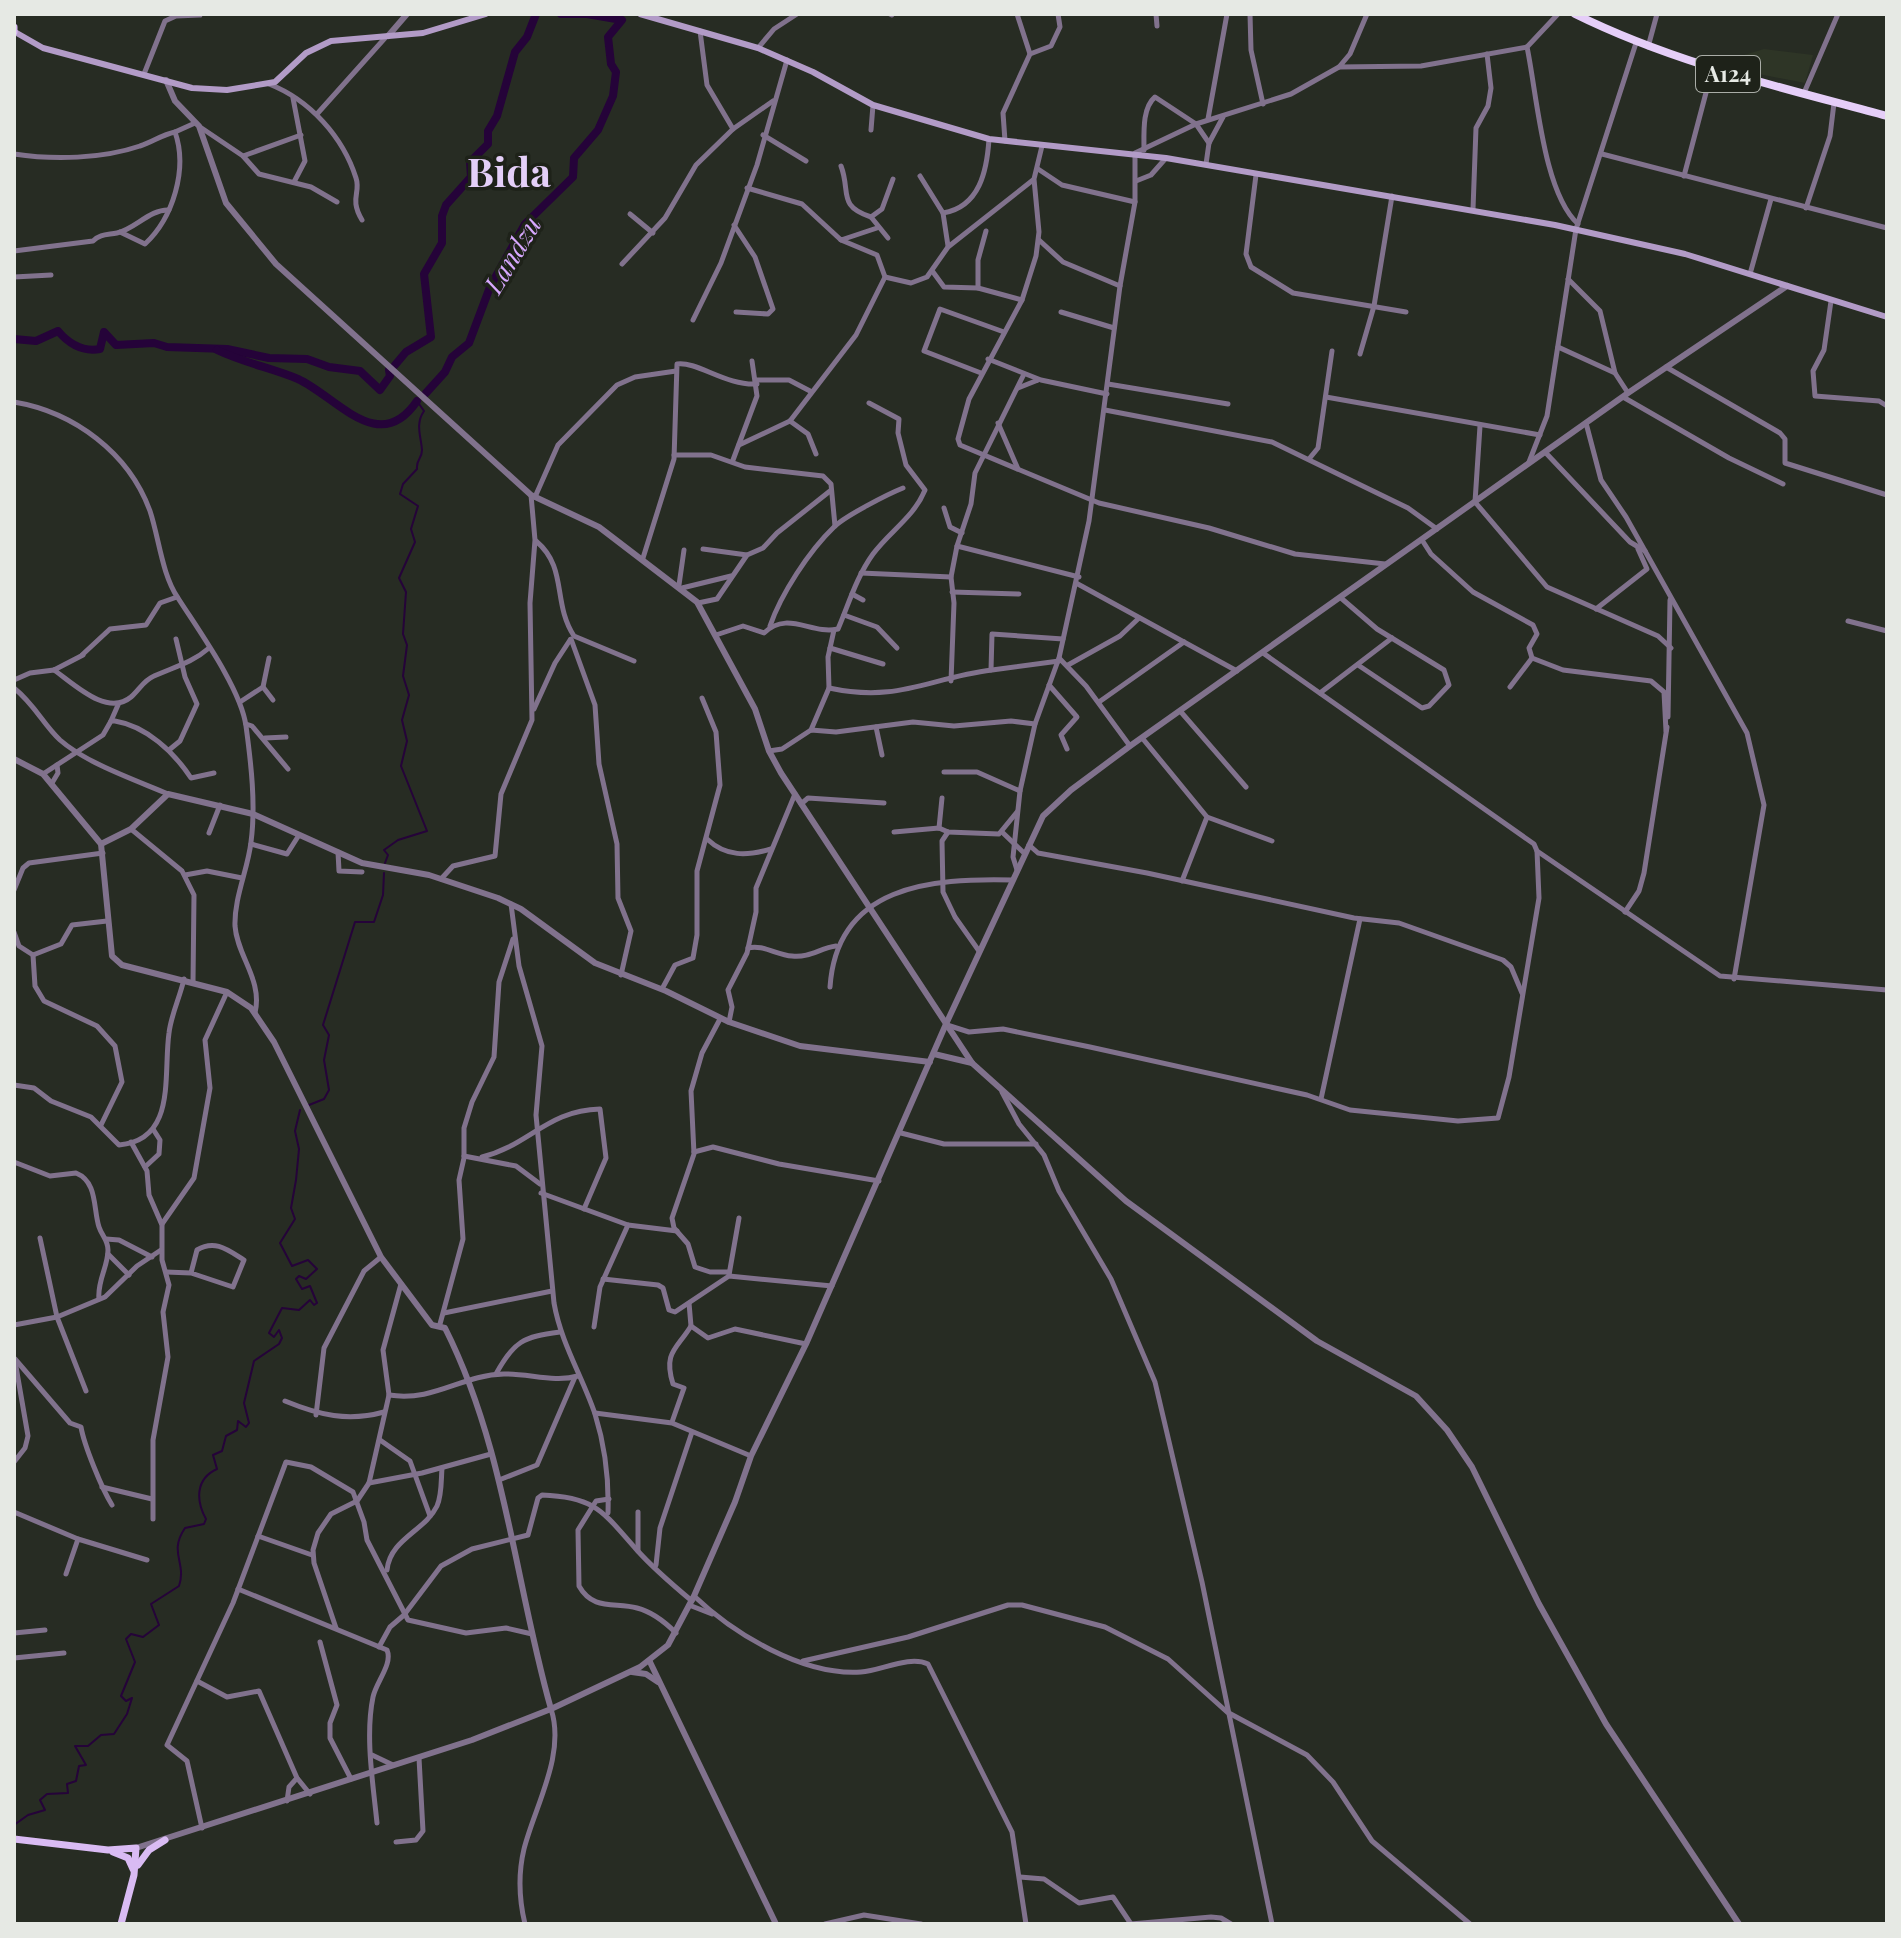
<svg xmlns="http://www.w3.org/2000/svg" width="1901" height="1938" font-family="'Playfair Display',serif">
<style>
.built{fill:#2e3526}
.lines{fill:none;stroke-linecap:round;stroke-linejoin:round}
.stream{stroke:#250339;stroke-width:2}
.river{stroke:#250339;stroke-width:8}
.minor{stroke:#81728d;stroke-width:5}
.tertiary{stroke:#81728d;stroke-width:6}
.secondary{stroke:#b29bc7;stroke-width:6}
.primary{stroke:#d9bbf3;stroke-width:7}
.trunk{stroke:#e5cef8;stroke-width:8}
.labels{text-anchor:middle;stroke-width:7;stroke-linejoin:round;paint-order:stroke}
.shield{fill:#1e2219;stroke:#aaada7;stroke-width:2}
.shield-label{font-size:22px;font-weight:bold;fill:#e6e9e4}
.water-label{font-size:26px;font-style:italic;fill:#d7a8fe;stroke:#1e2219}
.town-label{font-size:40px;font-weight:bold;fill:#e4cff8;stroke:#1e2219}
</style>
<rect width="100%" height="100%" fill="#272c23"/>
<polygon class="built" points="1764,49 1813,55 1805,83 1743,71 1744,55"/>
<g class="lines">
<g class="stream">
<path d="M385 863 388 855 384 850 398 840 427 831 401 766 407 741 402 720 409 695 403 676 407 645 403 634 406 592 399 578 415 542 411 529 418 506 400 494 403 484 417 469C416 459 422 459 422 450 421 436 415 424 424 411L417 401"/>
<polyline points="309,1105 324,1099 329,1090 324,1060 329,1035 323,1025 355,922 374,922 383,895 384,873"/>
<path d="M14 1825 28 1815 45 1810 40 1800 47 1794 68 1793 67 1784 76 1781 79 1766 86 1765 75 1746H88L101 1735 114 1734 127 1714 132 1698 126 1701 121 1696 135 1662 126 1639 131 1634 143 1637 159 1625 151 1604 179 1586C187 1562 168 1553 185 1528L204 1524 206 1519C196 1501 195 1479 217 1469L213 1455 222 1451 226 1436 237 1430 238 1421 246 1427 249 1423 244 1403 254 1361 279 1344 282 1338 279 1330 274 1337 269 1333 282 1308 299 1310 310 1300 314 1305 317 1303 310 1286 302 1289 296 1279 299 1276 306 1279 317 1269 308 1260 292 1266 280 1243 295 1219 291 1208 296 1180 299 1149 295 1131 300 1110"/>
</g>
<g class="river">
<polyline points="561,14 585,14"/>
<path d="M14 339 36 341 58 331C69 344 83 352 100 349L104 332 116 345 154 343 167 347 227 349 269 358 307 359 329 367 360 371 380 390 390 376 389 370"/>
<path d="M217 350C244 363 272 368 298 379 337 397 379 457 417 401"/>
<polyline points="395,365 406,352 431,337 424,274 442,243 442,216 446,205 471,177 470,162 488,144 488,131 497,116 515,52 527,37 536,14"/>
<polyline points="426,393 445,372 452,357 469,343 490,287 525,224 573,177 574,158 598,130 613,96 616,72 611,64 608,37 622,20 587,14"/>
</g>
<g class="minor">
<polyline points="890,14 892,15"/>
<polyline points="1156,14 1157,26"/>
<polyline points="1250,14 1251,50 1263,104"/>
<polyline points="1367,14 1350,54 1339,67 1421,66 1527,47"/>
<path d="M1558 14 1527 47C1537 94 1543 192 1578 224"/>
<polyline points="700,31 707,85 733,129"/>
<polyline points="1648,47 1657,14"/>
<polyline points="758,48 774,29 797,14"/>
<polyline points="1030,54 1051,46 1060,27 1058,14"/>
<polyline points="144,74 165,21 176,16 200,15"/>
<path d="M269 84C310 100 343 137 356 178 361 193 349 198 362 220"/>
<polyline points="1804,93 1838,14"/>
<polyline points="293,98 305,161 294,182"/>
<polyline points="317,114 385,38"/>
<polyline points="1208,119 1227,14"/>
<polyline points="200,127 243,156 259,174 311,187 337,202"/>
<polyline points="871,130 873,105"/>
<polyline points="763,135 806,161"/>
<polyline points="1005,141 1003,113 1030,54 1017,14"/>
<polyline points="1042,146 1034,179 1039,232 1036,256 1022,300 969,399 958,439 960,445 1099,503 1209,528 1295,554 1385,564"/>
<path d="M1144 150C1144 133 1142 108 1155 97L1196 124 1209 143"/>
<path d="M14 154C53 160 102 159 140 146 153 142 161 135 175 132"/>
<polyline points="1602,154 1887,228"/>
<polyline points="243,156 301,135"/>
<polyline points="1206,164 1209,143 1223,117"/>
<path d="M841 166C851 192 837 206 871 217"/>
<polyline points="1038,169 1062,185 1135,202"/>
<polyline points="1256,175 1246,254 1251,267 1293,293 1406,312"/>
<polyline points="920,176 943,213 948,246"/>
<polyline points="1684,176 1712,70"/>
<polyline points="1136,181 1151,175 1166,158"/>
<polyline points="747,188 802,204 841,240 877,228"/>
<polyline points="1806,208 1830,136 1834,103"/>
<polyline points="1473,209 1476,128 1488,106 1491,88 1487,54"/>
<path d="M943 213C980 207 987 170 989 139"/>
<polyline points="630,214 653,233"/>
<polyline points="734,225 755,257 773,309 768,314 736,312"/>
<path d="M120 232 145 244C173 218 188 169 175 132L195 123"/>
<polyline points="888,238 871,217 882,209 893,179"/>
<polyline points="1039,240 1063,262 1120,286"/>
<path d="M14 251 93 241C100 234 107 235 117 233 135 229 150 209 169 210"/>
<polyline points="622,264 665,218 696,165 733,129 773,101"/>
<polyline points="933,272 944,287 978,288 1022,300"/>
<polyline points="1750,274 1771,199"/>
<polyline points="14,277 51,275"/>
<polyline points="885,277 911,283 927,277 948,247 1033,180"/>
<polyline points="1568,279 1600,311 1615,373"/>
<polyline points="978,288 978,260 986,231"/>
<polyline points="1831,301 1824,350 1813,371 1815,396 1879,401 1887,406"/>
<polyline points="1061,312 1114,328"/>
<polyline points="693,320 721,263 757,165 787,60"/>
<polyline points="1558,347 1615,373 1628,393"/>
<polyline points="1360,354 1374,306 1392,196"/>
<polyline points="988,359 1041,380 1107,394"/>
<polyline points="1666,367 1780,433 1785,439 1785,463 1887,495"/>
<polyline points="981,373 924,351 940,309 1004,332"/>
<polyline points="756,380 789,380 810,391"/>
<polyline points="1108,384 1228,404"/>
<polyline points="1018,388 1038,380"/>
<polyline points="1326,397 1540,435"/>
<polyline points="1623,397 1729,458 1783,484"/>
<path d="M14 402C74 412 129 453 150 511 159 538 162 575 178 598 199 631 241 689 246 726 251 763 256 805 251 842 248 869 234 898 235 926 237 956 263 980 255 1013"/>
<polyline points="1105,410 1272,442 1408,508 1437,529"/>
<polyline points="790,421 808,434 816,454"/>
<polyline points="998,423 1018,469"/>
<polyline points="1586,423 1601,480 1626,517 1747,733 1764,805 1734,979"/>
<polyline points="1480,426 1475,502 1547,587 1658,636 1671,648"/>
<polyline points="739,445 790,421 856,335 885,277 877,255 841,240"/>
<polyline points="1545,452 1630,542 1645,551"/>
<polyline points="674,455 711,455 745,467 823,476 831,484 835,526"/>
<polyline points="1309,459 1318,448 1332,351"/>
<polyline points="733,460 757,396 752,361"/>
<polyline points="1529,462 1547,416 1576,229 1636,43"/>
<polyline points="535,497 558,445 617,385 635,377 676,371"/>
<polyline points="944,508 950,527 962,533"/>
<polyline points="1422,540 1431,554 1473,592 1533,625 1537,634 1529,648 1532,658 1563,670 1651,681 1664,692 1666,731"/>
<path d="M536 541C568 568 552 602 574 636L634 661"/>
<polyline points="957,546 1079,577"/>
<polyline points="703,549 747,555"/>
<path d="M643 558 674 459 677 364C697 361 726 386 757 384"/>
<polyline points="861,573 951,577"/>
<polyline points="1076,583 1237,671"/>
<polyline points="679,585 684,550"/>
<polyline points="682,588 731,576"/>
<polyline points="952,592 1019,594"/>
<polyline points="852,594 863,600"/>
<polyline points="1341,598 1377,629 1444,670 1449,685 1429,706 1422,708 1358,665"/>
<polyline points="698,603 717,599 747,555 763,548 777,533 830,491"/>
<polyline points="1596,609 1647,569 1638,549"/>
<polyline points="844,615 877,627 897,648"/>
<polyline points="1848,621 1887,631"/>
<path d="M770 626C781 594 809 551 834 527 845 516 888 494 903 488"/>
<path d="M716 635 743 626 764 633C788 610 811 635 838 629 849 603 857 576 873 554 890 531 914 517 925 490L906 465 898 433 899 419 869 403"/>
<polyline points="571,639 595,705 599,764 617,844 618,898 631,931 621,975"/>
<polyline points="830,648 883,664"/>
<polyline points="1263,653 1534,844 1537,851 1720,976 1887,990"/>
<polyline points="82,655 110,629 146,625 160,603 177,597"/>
<polyline points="1059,658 1086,686 1130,746"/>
<polyline points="1068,665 1120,636 1139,618"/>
<path d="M54 670C74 684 107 717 131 697 139 690 144 680 154 676 174 667 192 663 209 648"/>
<polyline points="991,670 992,634 1063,639"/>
<polyline points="14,680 30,673 54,670 83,655"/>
<polyline points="951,681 954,603 951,577 957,546 971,504 975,473 1024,374"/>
<polyline points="1049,685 1077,717 1061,735 1067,749"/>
<polyline points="263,687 273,700"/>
<polyline points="1510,687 1532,658"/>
<path d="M14 688C35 705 43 724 60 740 86 763 135 780 168 794"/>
<path d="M829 688C899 703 928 678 992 670 1014 667 1036 664 1059 661"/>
<polyline points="1320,693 1392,638"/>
<polyline points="240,702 263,687 269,658"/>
<polyline points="1099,702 1184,642"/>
<polyline points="534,709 555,663 570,640"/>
<polyline points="1181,712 1246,787"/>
<polyline points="1668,717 1670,600"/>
<polyline points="111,721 118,705"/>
<polyline points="246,724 252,726 288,769"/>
<polyline points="876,727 882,755"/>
<polyline points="811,730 829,688 828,657 834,630"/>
<polyline points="265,738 286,737"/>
<polyline points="1143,739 1207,817 1182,881"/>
<polyline points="169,750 180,741 197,704 185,677 176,639"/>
<polyline points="769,751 782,749 811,730 836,732 913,722 954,726 1011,721 1035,724"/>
<polyline points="944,772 977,772 1020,791"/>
<path d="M43 774 103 735 111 721H115C146 726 174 752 191 778L214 773"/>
<polyline points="52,783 58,773 57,765"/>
<polyline points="801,804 808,798 884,803"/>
<polyline points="1207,817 1272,841"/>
<polyline points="939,828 942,798"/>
<polyline points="131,829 182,871 194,895 193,982"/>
<polyline points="894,832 939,828 948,832 999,834 1017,812"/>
<polyline points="948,832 942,841 943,892 955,917 979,951"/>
<polyline points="1002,832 1024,853"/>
<polyline points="209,833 220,805"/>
<path d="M707 839C726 857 747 856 771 849"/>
<polyline points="251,844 287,854 299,835"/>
<polyline points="1029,845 1038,853 1147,873 1354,918 1399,923 1503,960 1511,967 1522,993"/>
<polyline points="338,852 339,871 362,872"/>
<polyline points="1017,870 1013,857 1020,791 1035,724 1059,658 1089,521 1120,286 1135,202 1135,153 1196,124 1291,94 1339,67"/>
<polyline points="185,875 207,871 242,878"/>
<polyline points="441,879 453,866 495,856 501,794 532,720 530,603 535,540 531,495"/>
<polyline points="14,890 23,868 29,863 103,853"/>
<path d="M511 904 519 966 542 1046 536 1115 554 1303C561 1343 582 1376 595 1414 605 1446 609 1480 608 1513"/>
<polyline points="1625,912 1639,891 1644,873 1667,727"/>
<polyline points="14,932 19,946 33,955 61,944 72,925 107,921"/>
<path d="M748 948C762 944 777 955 792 956 810 958 820 948 836 946"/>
<polyline points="33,955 35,986 44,1001 97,1026 115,1046 122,1082 101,1125"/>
<path d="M830 987C837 885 931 878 1013 880"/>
<polyline points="662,989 675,965 693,958 697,935 697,871 720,785 716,732 702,698"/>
<polyline points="720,1019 702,1053 691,1091 694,1154 672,1218 674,1228 688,1244 695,1267 710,1272 729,1272"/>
<polyline points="729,1022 732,1007 728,990 747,953 756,912 756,888 795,794"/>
<polyline points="947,1025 969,1032 1003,1029 1090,1047 1307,1095 1350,1110 1458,1121 1498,1118 1509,1077 1539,898 1537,851"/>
<path d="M14 1085 34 1088 51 1101 91 1117 119 1145C177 1140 163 1075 169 1033 171 1015 180 997 184 979"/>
<polyline points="1002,1092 1019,1124 1044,1155 1059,1191 1111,1279 1155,1382 1202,1582 1272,1924"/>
<polyline points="1321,1099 1360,919"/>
<polyline points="901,1133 944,1144 1036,1144"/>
<polyline points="131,1142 147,1171 149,1195 162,1225 162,1260 169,1285 163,1312 168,1357 153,1440 153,1519"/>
<polyline points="694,1152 713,1147 779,1164 879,1181"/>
<polyline points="464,1156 516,1166 540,1184"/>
<path d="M482 1157C528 1146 548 1110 600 1109L606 1158 584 1209"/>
<path d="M14 1162 50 1176 76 1173C98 1182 93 1209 99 1227 102 1236 108 1240 108 1250 108 1267 97 1281 99 1299"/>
<polyline points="145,1167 159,1154 160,1140 153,1129"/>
<polyline points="541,1193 628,1225 677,1231"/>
<polyline points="162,1224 194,1178 210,1088 205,1040 227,992"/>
<polyline points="40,1238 57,1317 86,1391"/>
<polyline points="106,1239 119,1240 152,1257"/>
<polyline points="108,1254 129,1275"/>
<path d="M166 1272 191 1273 233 1287 244 1260C228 1250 215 1239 197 1250L191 1273"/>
<polyline points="729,1275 739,1218"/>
<polyline points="603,1279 658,1285 663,1288 669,1310 675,1312 729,1276 832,1286"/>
<polyline points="689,1303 691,1326 708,1338 735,1329 806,1344"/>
<polyline points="444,1313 552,1291"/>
<polyline points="440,1324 463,1239 459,1180 464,1158 464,1128 472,1102 494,1057 499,982 513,939"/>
<polyline points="14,1325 57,1317 105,1297 137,1266 161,1250"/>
<polyline points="594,1327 600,1287 628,1225"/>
<path d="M15 1359 70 1423 81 1427C84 1445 102 1489 112 1505"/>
<path d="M496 1374C514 1341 523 1337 560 1332"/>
<path d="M389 1395C435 1402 461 1375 504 1374 528 1373 554 1383 578 1376"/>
<path d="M285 1401C319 1415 348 1422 384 1412"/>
<polyline points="595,1413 672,1423 751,1456"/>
<polyline points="316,1415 324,1348 364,1271 381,1257"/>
<path d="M672 1422 684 1388 673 1384C663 1352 677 1349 691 1326"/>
<polyline points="380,1440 410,1461 430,1516"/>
<polyline points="14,1462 25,1448 28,1436 15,1361"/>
<polyline points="499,1480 537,1465 575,1377"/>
<polyline points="369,1483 422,1473 491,1454"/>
<polyline points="102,1487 152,1499"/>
<path d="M609 1499 596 1501 578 1530 579 1586C593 1611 615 1602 637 1608 653 1612 665 1622 676 1633"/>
<polyline points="14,1512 78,1539 147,1560"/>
<polyline points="638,1512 638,1551"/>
<polyline points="258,1536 312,1555"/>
<polyline points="656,1565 660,1528 692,1432"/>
<path d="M387 1570C390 1539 425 1531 437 1506 442 1495 441 1480 442 1468"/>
<polyline points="66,1574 78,1539"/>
<path d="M238 1589 387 1650C393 1664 376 1682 373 1697 365 1736 373 1783 377 1823"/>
<path d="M694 1596C734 1634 803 1676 861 1672 881 1671 909 1655 928 1664L1012 1832 1026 1924"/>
<polyline points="689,1605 712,1614"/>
<polyline points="336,1628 314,1563 313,1550 318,1533 331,1514 357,1501 369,1483 389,1395 383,1350 401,1284"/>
<polyline points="14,1633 45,1630"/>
<polyline points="320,1642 337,1705 330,1723 330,1738 351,1779"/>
<path d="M379 1647 390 1627 404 1615 441 1566 472 1549 528 1535 538 1498 542 1495C596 1497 603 1512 636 1549 651 1566 674 1586 692 1601"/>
<polyline points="14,1658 64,1653"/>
<polyline points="803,1661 908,1637 1008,1605 1022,1605 1105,1627 1168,1659 1227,1712 1307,1755 1333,1782 1372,1841 1470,1924"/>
<polyline points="197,1681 227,1697 259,1691 297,1778 310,1794"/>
<polyline points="372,1755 393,1765"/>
<polyline points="287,1801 289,1787 297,1778"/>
<polyline points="202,1828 187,1761 167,1745 233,1603 286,1462 311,1467 353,1492 364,1522 367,1540 408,1620 466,1633 506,1628 532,1634"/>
<polyline points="396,1842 416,1840 423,1831 419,1758"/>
<polyline points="1020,1877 1044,1879 1079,1903 1113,1897 1131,1924 1211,1917 1221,1918 1231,1924"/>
<path d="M525 1924C519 1899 518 1874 524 1849 535 1806 566 1754 551 1709"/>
<polyline points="825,1924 864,1915 921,1924"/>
</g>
<g class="tertiary">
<polyline points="388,36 407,14"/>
<polyline points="166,80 175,101 199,126 226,203 276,264 531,495 599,527 697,602 755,709 769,751 781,773 972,1063 1126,1201 1317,1341 1416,1396 1447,1430 1472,1467 1539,1604 1606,1724 1739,1924"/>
<path d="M14 759 43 774 101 844 112 956 122 965 227 992 251 1008 274 1042 381 1257 432 1325 445 1328C505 1447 515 1582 551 1709"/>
<polyline points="101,844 131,829 168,794 253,814 362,863 429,875 498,898 521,909 595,963 666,991 729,1022 800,1046 930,1062"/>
<polyline points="934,1054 972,1063"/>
<polyline points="650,1662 776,1924"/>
<polyline points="632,1672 646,1674 658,1682"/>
<polyline points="136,1848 472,1740 551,1709 640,1667 668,1645 694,1596 735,1502 751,1456 806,1344 946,1024 1043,816 1071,790 1130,746 1628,393 1787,286"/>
</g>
<g class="secondary">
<polyline points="640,14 758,48 813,72 873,105 989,139 1166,158 1555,225 1685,254 1887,317"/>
<polyline points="15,32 43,48 192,88 227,90 275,82 306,53 331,41 423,33 486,14"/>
</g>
<g class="primary">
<polyline points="14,27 14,32"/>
<polyline points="14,1839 108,1850 136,1848 134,1875 121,1924"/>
<polyline points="113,1852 128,1858 133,1869"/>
<polyline points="138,1865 149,1850 165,1840"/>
</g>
<path class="trunk" d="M1575 14C1674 63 1780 87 1887 116"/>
</g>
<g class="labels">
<rect class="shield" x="1696" y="56" width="64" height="36" rx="6"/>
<g class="shield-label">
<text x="1728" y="82">A124</text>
</g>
<g class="water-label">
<text transform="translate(513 255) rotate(-59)" y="9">Landzu</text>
</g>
<g class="town-label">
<text x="509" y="187">Bida</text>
</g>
</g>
<rect width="1901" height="1938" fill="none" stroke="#e6e9e4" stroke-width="32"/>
</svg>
